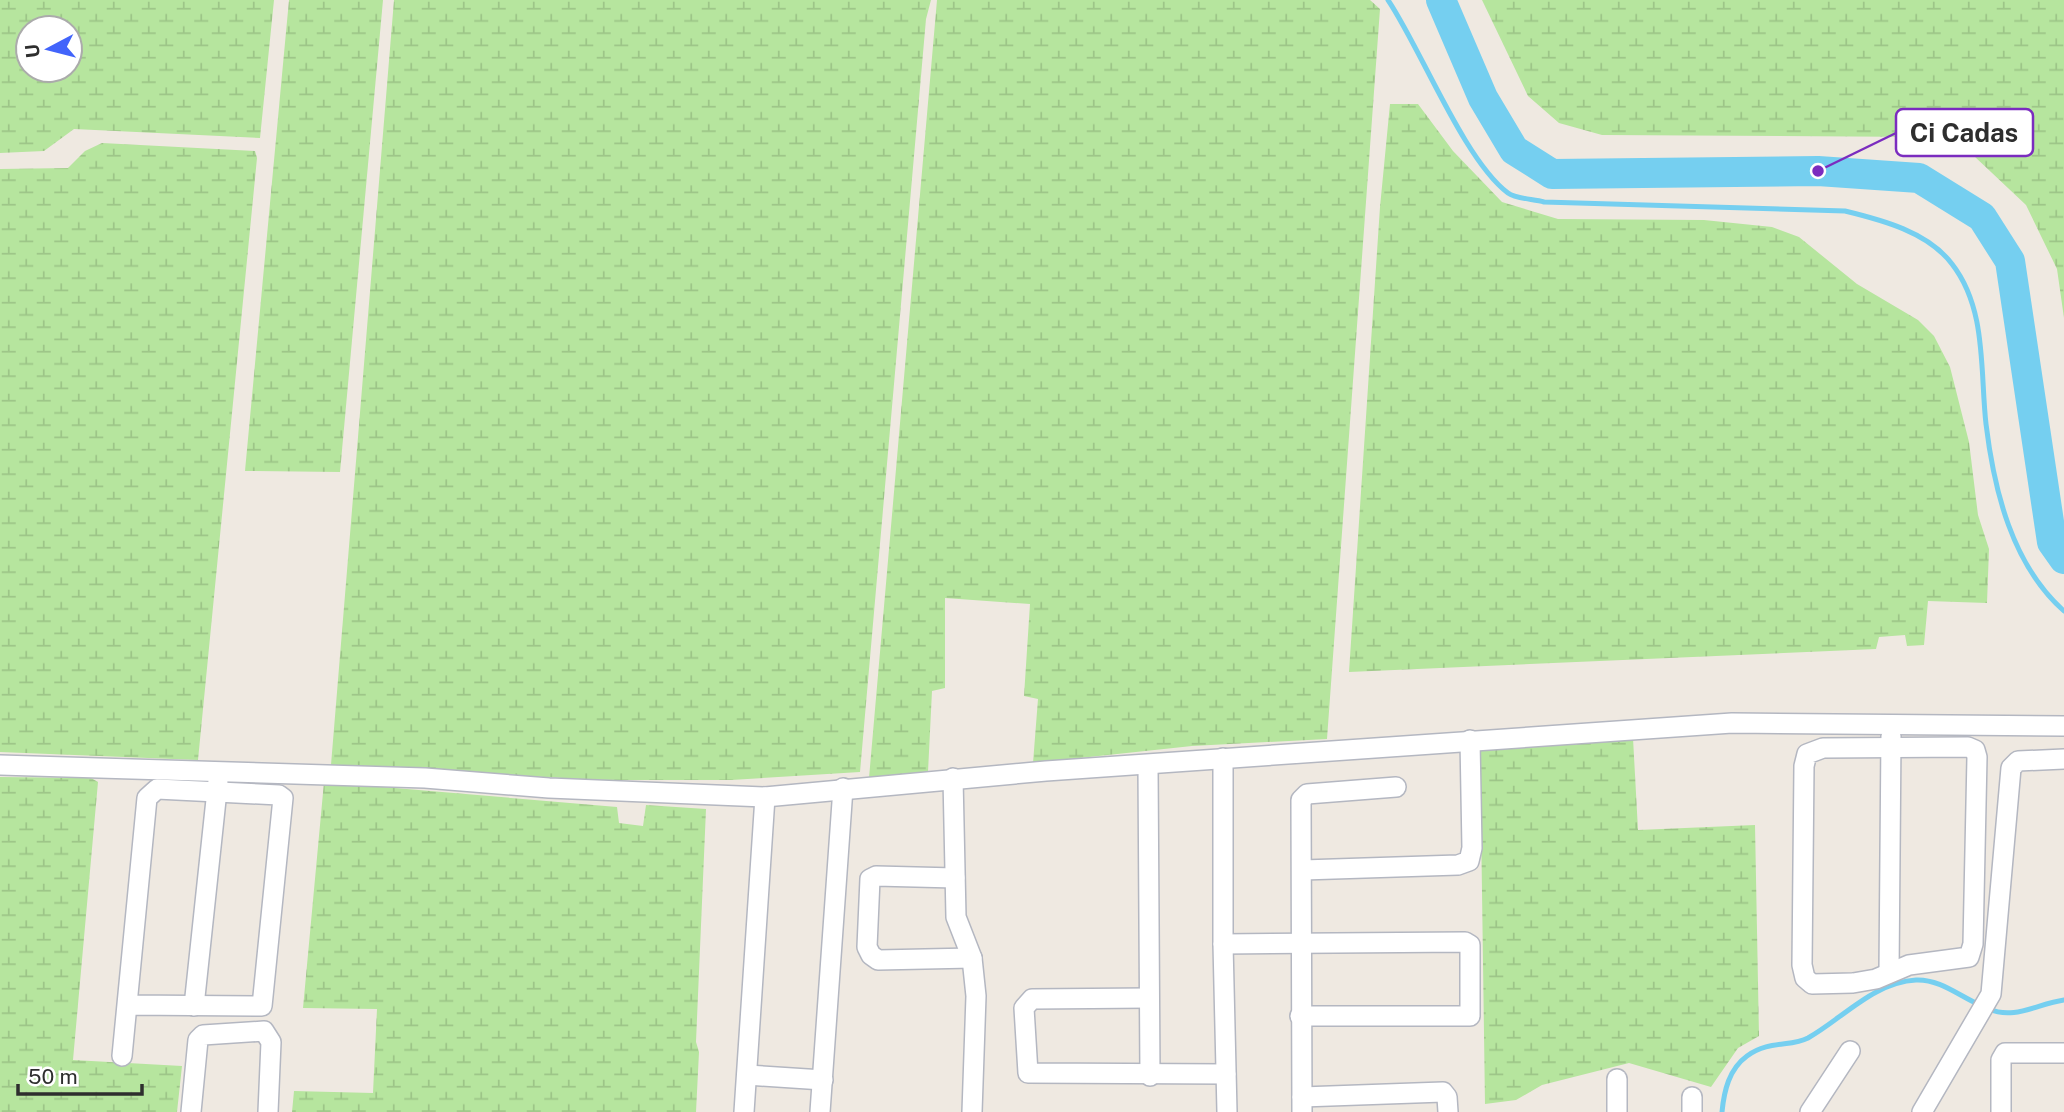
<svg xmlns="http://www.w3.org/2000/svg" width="2064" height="1112" font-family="'Public Sans',sans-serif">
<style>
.wetland{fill:url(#wetland-marsh);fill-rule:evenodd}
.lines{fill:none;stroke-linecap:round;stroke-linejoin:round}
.stream{stroke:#75cff0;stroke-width:5}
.river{stroke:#75cff0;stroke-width:30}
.minor-casing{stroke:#b4b7c1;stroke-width:22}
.minor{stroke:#fff;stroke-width:19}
.leader{fill:none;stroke:#7b2cbf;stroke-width:2.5}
.callout-dot{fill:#7b2cbf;stroke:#fff;stroke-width:2.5}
.callout{fill:#fff;stroke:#7b2cbf;stroke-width:2.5}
.callout-label{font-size:26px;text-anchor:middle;font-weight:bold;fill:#2e2e2e}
</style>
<defs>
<pattern id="wetland-marsh" width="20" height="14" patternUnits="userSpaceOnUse" patternTransform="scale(1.75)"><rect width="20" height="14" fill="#b6e59e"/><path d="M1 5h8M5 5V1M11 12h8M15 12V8" fill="none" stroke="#9dc588"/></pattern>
</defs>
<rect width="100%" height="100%" fill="#efe9e1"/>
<g class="wetland">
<path d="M0 0H274L260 138 74 129 44 151 0 153ZM28 28H70V70H28Z"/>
<polygon points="289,0 383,0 340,472 245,471"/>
<polygon points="394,0 931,0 926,19 860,772 731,780 599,780 331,765"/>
<polygon points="937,0 1370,0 1380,9 1327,739 1192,746 1033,763 1038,699 1024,696 1030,604 945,598 945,688 932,691 928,772 869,778"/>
<polygon points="1482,0 2064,0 2064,318 2057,269 2026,205 1974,156 1926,137 1602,135 1559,123 1528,96"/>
<polygon points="1390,104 1418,104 1453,151 1502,202 1558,219 1704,220 1772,227 1799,237 1857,284 1918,320 1934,336 1950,367 1969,442 1978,515 1989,549 1987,603 1928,601 1924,645 1907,646 1905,635 1879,637 1876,649 1349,672 1380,207"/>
<polygon points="102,143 255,151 257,158 198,760 0,752 0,169 68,168 85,151"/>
<polygon points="1633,738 1638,830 1755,825 1759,1036 1738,1048 1711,1087 1629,1063 1542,1085 1516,1100 1485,1104 1480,750"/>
<polygon points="0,777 91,778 98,782 73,1060 182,1066 177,1112 0,1112"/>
<polygon points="324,782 617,807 619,823 643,826 646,805 706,809 696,1042 699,1052 696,1112 292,1112 294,1091 373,1093 377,1009 303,1008"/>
</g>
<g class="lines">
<g class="stream">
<path d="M1388 0C1421 49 1464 160 1508 193 1516 199 1534 199 1544 202L1845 211C1882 220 1928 232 1952 264 1987 309 1980 371 1986 424 1994 490 2012 565 2064 611"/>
<path d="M1989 1009C2014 1020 2037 1004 2064 1000"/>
<path d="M1722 1112C1724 1091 1729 1069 1747 1056 1769 1040 1791 1047 1808 1038 1842 1019 1874 982 1916 980 1940 979 1959 996 1980 1005"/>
</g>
<polyline class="river" points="1441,0 1483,98 1514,150 1552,174 1818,171 1919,178 1982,217 2010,261 2052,542 2064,559"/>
<g class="minor-casing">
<g id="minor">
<polygon points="1968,747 1975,750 1977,757 1973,944 1969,957 1909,965 1876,979 1853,983 1812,984 1805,978 1802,965 1804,766 1807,754 1823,748"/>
<polyline points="1223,758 1223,944 1227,1112"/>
<polyline points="0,765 425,778 549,788 765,797 1046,771 1732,723 2064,726"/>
<polyline points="1148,766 1150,1076"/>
<polyline points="953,778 956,917 972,958 976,996 972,1112"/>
<polyline points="1303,870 1458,865 1469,861 1472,848 1470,740"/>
<polyline points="955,878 876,876 870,879 867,947 871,955 878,960 972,958"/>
<polyline points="1223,944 1465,942 1470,945 1470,1016 1300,1016"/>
<polyline points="1889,973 1891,736"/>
<polyline points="1149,998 1032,999 1024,1008 1028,1073 1226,1074"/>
<polyline points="194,1006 218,781"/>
<polyline points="122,1056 147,798 157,789 279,795 283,798 262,1006 127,1005"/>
<polyline points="747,1075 823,1080"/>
<polyline points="1302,1097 1443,1092 1447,1097 1448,1112"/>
<polyline points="1692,1097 1692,1112"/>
<polyline points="191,1112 198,1040 203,1035 264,1031 271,1042 268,1112"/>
<polyline points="744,1112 765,797"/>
<polyline points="820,1112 843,788"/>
<polyline points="1302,1112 1301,800 1307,794 1396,787"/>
<polyline points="1617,1112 1617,1079"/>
<polyline points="1810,1112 1850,1051"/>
<polyline points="1922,1112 1991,994 2011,768 2018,761 2064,759"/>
<polyline points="2001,1112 2001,1060 2005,1053 2064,1053"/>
</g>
</g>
<use href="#minor" class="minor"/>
</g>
<path class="leader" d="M1818 171L1896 133"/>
<circle class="callout-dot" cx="1818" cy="171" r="7"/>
<rect class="callout" x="1896" y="109" width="137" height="47" rx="7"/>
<g class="callout-label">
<text x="1964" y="142">Ci Cadas</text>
</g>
<g transform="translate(49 49) rotate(263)"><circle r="33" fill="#ffffff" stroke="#ababab" stroke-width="2"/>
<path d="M0-5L12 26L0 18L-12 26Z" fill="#4264fb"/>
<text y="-10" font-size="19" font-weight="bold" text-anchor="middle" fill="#2e2e2e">U</text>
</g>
<path d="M18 1084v10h124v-10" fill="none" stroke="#2e2e2e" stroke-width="3.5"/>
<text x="28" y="1084" font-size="21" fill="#2e2e2e" stroke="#ffffff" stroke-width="5" paint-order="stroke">50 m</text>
</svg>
